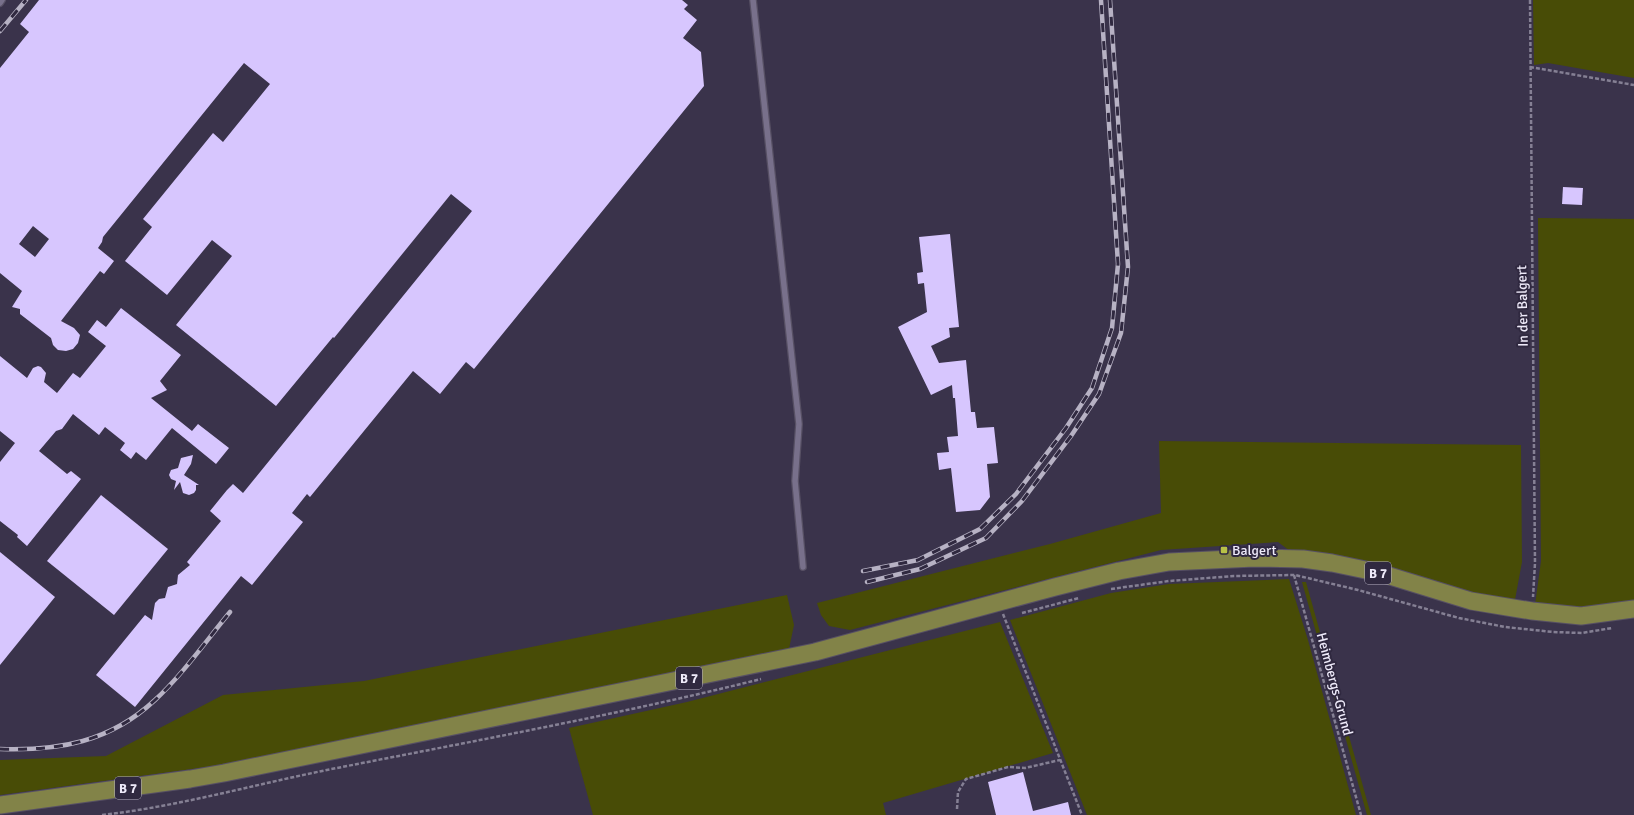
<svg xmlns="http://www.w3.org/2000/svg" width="1634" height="815" font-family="Signika,sans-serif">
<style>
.green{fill:#484c06}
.building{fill:#d7c6fe;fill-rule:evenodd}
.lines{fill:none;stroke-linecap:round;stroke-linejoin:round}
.service-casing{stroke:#575064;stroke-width:8}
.primary-casing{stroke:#575064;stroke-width:19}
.path{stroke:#858094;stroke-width:2.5;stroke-dasharray:4 2;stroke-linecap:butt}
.service{stroke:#78708b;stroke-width:5.5}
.primary{stroke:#828348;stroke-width:17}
.rail-casing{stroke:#b7b2c4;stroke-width:4.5}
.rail{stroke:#302940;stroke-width:3;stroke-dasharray:9;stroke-linecap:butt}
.poi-dot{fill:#b8c147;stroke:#302940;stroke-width:1.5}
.labels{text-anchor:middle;stroke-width:4;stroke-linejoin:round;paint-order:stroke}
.shield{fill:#302940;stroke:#b5b0c2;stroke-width:1}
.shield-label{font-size:13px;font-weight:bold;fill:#eeeaf9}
.street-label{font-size:14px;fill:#eeeaf9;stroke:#302940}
.poi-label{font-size:14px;fill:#eeeaf9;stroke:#302940;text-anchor:start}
</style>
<rect width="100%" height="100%" fill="#3a334b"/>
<g class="green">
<polygon points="1533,0 1634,0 1634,78 1548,63 1534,65"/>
<polygon points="1538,218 1634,219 1634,601 1607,605 1568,608 1535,605 1541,561"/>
<polygon points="1159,441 1521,445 1522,562 1514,605 1290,551 1278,542 1161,550 850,630 829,626 821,615 817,603 1050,544 1161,513"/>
<polygon points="1289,579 1308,640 1356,815 1087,815 1010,620 1111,593 1169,584"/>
<polygon points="1302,582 1306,582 1371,815 1367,815"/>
<polygon points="787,595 794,625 789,649 229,764 0,795 0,760 106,756 223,695 364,681"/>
<polygon points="1000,622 1053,753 883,803 886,815 593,815 569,728 687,702"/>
</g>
<g class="building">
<path d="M39 0H682L688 5 684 9 697 20 683 38 701 52 704 86 474 369 466 362 440 394 413 371 310 497 307 494 292 513 303 522 252 585 241 576 135 707 96 675 145 615 152 620 155 603 159 599 165 598 168 587 177 584 178 575 190 565 187 562 221 521 210 511 227 490 233 484 243 493 472 211 451 194 334 338 333 337 276 406 176 325 232 256 212 240 167 295 125 261 152 227 143 219 213 133 223 142 270 84 244 63 103 237 102 242 98 248 114 261 104 274 100 271 61 321 74 328 80 335 78 343 73 349 66 351 58 350 53 345 51 338 20 314V309L12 307 22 291 0 273V68L29 32 20 24ZM33 226 49 239 35 257 19 244Z"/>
<polygon points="1563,187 1583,188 1582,205 1562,204"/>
<polygon points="950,234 959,327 949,328 950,337 931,346 939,363 966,360 971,412 975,412 977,428 994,427 998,463 987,464 990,497 980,510 956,512 951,468 939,470 937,453 949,452 947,437 958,436 955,398 953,398 952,385 931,395 898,327 927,312 924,283 918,284 917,273 923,272 919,237"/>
<polygon points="121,308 181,355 160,381 167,390 151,398 192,431 198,424 229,448 216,464 172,428 146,460 136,452 131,459 120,450 125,443 105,427 99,435 73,414 62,429 56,431 39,451 67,474 71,471 81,479 27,546 17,537 18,535 0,521 0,462 15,443 0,431 0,356 27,378 33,368 38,366 41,367 46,373 44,382 57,393 73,373 80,378 106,346 88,332 97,320 106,327"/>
<polygon points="193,455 191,464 184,475 199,485 196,485 196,490 194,493 189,495 183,493 180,482 174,490 176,481 171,479 169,475 171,470 178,468 181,458"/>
<polygon points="101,495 168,549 114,615 47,561"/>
<polygon points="0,552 55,597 0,665"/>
<polygon points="1023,772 1033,811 1068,802 1071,815 996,815 988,782"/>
</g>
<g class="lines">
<g class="service-casing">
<g id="service">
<polyline points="753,0 799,424 795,481 803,567"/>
<polyline points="0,3 2,0"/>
</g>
</g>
<g class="primary-casing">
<polyline id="primary" points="0,805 190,779 224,773 815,652 1055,587 1119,571 1169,562 1254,558 1303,559 1332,563 1380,573 1471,601 1532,611 1581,616 1634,609"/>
</g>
<g class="path">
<polyline points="1530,0 1535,563 1533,597"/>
<polyline points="1530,67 1634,85"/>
<polyline points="1294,575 1361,815"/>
<polyline points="1111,589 1169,581 1234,576 1295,575 1358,590 1459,618 1505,627 1553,632 1582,633 1612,628"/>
<polyline points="1022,613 1079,598"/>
<polyline points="1003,614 1082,815"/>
<polyline points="957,809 958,792 966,779 1008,767 1025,768 1060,760"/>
<path d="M102 815C182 806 259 783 337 768 479 740 621 714 761 679"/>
</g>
<use href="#service" class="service"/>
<use href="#primary" class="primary"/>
<g class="rail-casing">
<g id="rail">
<polyline points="0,31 26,0"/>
<polyline points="863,571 918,560 980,529 1016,494 1066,428 1092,388 1112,328 1118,264 1101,0"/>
<polyline points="867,582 920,569 986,538 1022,501 1071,436 1099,394 1121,333 1128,267 1110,0"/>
<path d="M0 749C59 751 110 742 155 700 183 674 206 641 230 612"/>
</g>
</g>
<use href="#rail" class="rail"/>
</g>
<rect class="poi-dot" x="1220" y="546" width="8" height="8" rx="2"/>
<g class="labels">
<g class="shield">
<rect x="1365" y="562" width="26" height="22" rx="3"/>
<rect x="676" y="667" width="26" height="22" rx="3"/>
<rect x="115" y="777" width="26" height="22" rx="3"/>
</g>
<g class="shield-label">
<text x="1378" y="578">B 7</text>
<text x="689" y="683">B 7</text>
<text x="128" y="793">B 7</text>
</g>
<g class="street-label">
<text transform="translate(1522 306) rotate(-91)" y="5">In der Balgert</text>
<text transform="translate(1335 684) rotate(75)" y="5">Heimbergs-Grund</text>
</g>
<g class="poi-label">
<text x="1232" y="555">Balgert</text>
</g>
</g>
</svg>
